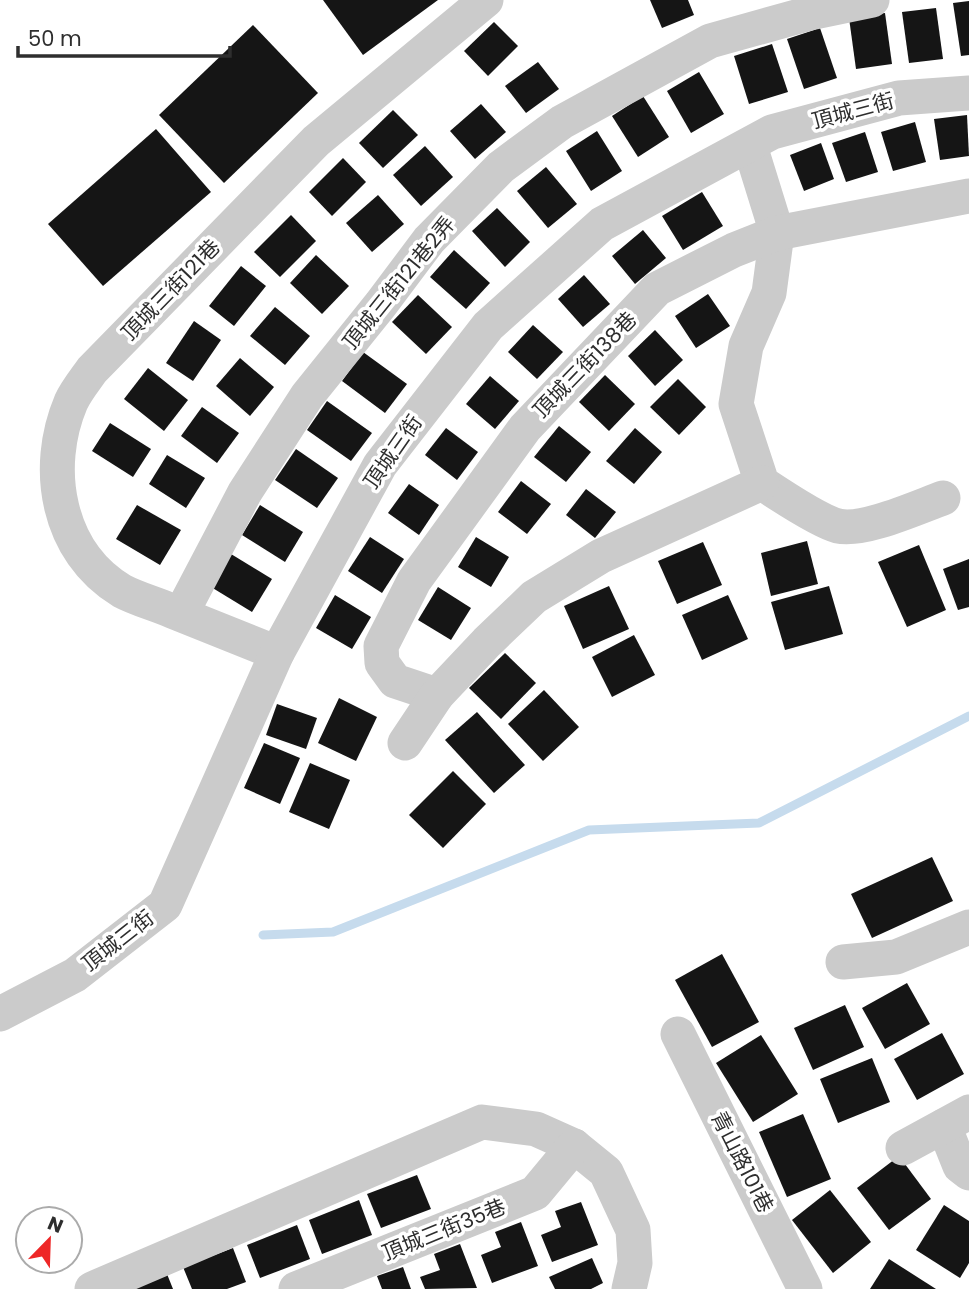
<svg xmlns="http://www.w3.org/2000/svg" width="969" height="1289" font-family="Poppins,'Noto Sans TC',sans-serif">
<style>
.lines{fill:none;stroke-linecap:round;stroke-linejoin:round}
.stream{stroke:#c6dbed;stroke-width:9}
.building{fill:#151515}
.minor{stroke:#cbcbcb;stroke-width:35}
.labels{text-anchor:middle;stroke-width:7;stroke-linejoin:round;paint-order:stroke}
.street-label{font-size:21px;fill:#2e2e2e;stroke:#fff}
</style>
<rect width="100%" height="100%" fill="#fff"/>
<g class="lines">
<polyline class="stream" points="263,935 333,932 589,830 759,823 969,716"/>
</g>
<g class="building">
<polygon points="323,0 438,0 363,55"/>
<polygon points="650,0 688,0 694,15 662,28"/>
<polygon points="969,1 969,55 961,56 953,3"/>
<polygon points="936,8 943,59 909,63 902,12"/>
<polygon points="885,13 892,64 856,69 849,18"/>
<polygon points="494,22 518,46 488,76 464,51"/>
<polygon points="253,25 318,93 224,183 159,115"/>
<polygon points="820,28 837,78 804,89 787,39"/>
<polygon points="772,44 788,92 749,104 734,56"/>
<polygon points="538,62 559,89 526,113 505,86"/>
<polygon points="699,72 724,114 691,133 667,91"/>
<polygon points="643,96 669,137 638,157 612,116"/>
<polygon points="481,104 506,132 475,159 450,131"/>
<polygon points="393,110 418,135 383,168 359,143"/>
<polygon points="967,115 969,156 940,160 934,119"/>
<polygon points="915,122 926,162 893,171 881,132"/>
<polygon points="156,129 211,192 103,286 48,224"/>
<polygon points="597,131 622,171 591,191 566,151"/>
<polygon points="865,132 878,172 846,182 832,143"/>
<polygon points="821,143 834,179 804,191 790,155"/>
<polygon points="425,146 453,177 421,206 393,175"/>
<polygon points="343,158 366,182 332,216 309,192"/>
<polygon points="546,167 577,204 548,228 517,191"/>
<polygon points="702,192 723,226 683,250 662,216"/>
<polygon points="378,195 404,224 372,252 346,223"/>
<polygon points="497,208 530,242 505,267 472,231"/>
<polygon points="291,215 316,241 280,277 254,252"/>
<polygon points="643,230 666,258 635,284 612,256"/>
<polygon points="454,250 490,283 466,309 430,277"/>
<polygon points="316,255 349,286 322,314 290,283"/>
<polygon points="241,266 266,286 234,326 209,306"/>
<polygon points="584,275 610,304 583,327 558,299"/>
<polygon points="708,294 730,326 696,348 675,316"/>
<polygon points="418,295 452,327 426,354 392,322"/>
<polygon points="275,307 310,336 285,365 250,336"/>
<polygon points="194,321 221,340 193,381 166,363"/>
<polygon points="533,325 563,352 537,379 508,352"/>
<polygon points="655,330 683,360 655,386 628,356"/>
<polygon points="363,352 407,384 385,413 342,381"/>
<polygon points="240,358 274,387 250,416 216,386"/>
<polygon points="148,368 188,400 164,431 124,399"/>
<polygon points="605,375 635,404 609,431 579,402"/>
<polygon points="490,376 519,401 495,429 466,404"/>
<polygon points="678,379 706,407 679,435 650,407"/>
<polygon points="327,401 372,433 351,461 307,430"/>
<polygon points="202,407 239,433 217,463 181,436"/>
<polygon points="110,423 151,449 133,477 92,451"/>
<polygon points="559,426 591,452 566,482 534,457"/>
<polygon points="446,428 478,452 457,480 425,455"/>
<polygon points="635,428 662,452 634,484 606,461"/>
<polygon points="296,449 338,478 317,508 275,480"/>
<polygon points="167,455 205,478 186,508 149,484"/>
<polygon points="521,481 551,504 527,534 498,512"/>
<polygon points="409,484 439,505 419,535 388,513"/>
<polygon points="586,489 616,512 595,538 566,515"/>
<polygon points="137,505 181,530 160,565 116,539"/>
<polygon points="260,505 303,532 285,562 242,535"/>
<polygon points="370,537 404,559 382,593 348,571"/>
<polygon points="476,537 509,557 491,587 458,567"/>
<polygon points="807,541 818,584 771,596 761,553"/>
<polygon points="703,542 722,585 677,604 658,561"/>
<polygon points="919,545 946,610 907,627 878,562"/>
<polygon points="231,554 272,579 252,612 211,587"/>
<polygon points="969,559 969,607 958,610 943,569"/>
<polygon points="609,586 629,629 583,649 564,606"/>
<polygon points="829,586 843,634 785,650 771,602"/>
<polygon points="438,587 471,608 451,640 418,620"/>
<polygon points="335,595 371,617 352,649 316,628"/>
<polygon points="728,595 748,639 702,660 682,615"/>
<polygon points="634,635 655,675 612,697 592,657"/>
<polygon points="505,653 536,683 501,719 469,688"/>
<polygon points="544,690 579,727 543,761 508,724"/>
<polygon points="339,698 377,717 356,761 318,743"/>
<polygon points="277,704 317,718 306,749 266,735"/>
<polygon points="477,712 525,765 494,793 445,740"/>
<polygon points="264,743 300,758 280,804 244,788"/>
<polygon points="310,763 350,780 329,829 289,812"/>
<polygon points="453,771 486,804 443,848 409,815"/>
<polygon points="932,857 953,901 872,938 851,894"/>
<polygon points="722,954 759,1022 712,1047 675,980"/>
<polygon points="907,983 930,1024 885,1049 862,1008"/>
<polygon points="845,1005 864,1047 813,1070 794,1028"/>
<polygon points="942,1033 964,1074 917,1100 894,1059"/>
<polygon points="761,1035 798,1094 753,1122 716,1063"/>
<polygon points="872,1058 890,1102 838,1123 820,1079"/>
<polygon points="803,1114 831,1179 787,1197 759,1132"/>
<polygon points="899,1156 931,1199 889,1230 857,1188"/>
<polygon points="417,1175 431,1209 381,1228 367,1194"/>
<polygon points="830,1190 871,1242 833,1273 792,1220"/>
<polygon points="359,1200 372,1235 322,1254 309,1220"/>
<polygon points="581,1202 598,1245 552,1262 541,1235 561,1227 555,1211"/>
<polygon points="944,1205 969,1221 969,1263 960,1278 916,1250"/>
<polygon points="521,1222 538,1266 492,1283 481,1255 501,1247 495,1232"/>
<polygon points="297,1225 310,1259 260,1278 247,1245"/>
<polygon points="460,1244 477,1288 425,1289 420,1277 440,1270 434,1254"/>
<polygon points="233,1248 246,1282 227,1289 192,1289 183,1267"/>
<polygon points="592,1258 603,1283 591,1289 555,1289 549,1277"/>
<polygon points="889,1259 936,1289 870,1289"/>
<polygon points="403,1267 411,1289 382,1289 377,1276"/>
<polygon points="167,1274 173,1289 129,1289"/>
</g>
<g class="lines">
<g class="minor">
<path d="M750 146 777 233 769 293 746 346 736 404 762 483C780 495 819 521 838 526 863 532 918 507 943 498"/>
<polyline points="181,614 245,492 307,396 381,304 429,240 501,167 562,122 710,41 814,12 872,0"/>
<path d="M277 653C242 639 207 625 172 611 156 604 137 599 122 591 57 552 43 468 71 402 76 391 85 380 92 370L316 141 486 0"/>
<polyline points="437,695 395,681 382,663 381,646 414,581 525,428 657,289 734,250 777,233 969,196"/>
<polyline points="405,743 437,695 487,642 534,597 601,556 762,483"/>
<polyline points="843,962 896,957 969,927"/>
<polyline points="0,1014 75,975 165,905 277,653 380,465 488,326 602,224 772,132 899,98 969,93"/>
<polyline points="678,1034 805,1289"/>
<polyline points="944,1126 960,1166 969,1173"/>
<polyline points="903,1148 969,1112"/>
<polyline points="92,1289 482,1122 536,1129 574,1146 606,1172 633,1230 635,1263 629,1289"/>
<polyline points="296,1289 535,1193 574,1146"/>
</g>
</g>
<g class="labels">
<g class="street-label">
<text transform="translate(853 111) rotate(-15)" y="7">頂城三街</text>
<text transform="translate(399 283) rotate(-51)" y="7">頂城三街121巷2弄</text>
<text transform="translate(171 290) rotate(-46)" y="7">頂城三街121巷</text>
<text transform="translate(585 365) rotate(-46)" y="7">頂城三街138巷</text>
<text transform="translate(393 452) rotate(-55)" y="7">頂城三街</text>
<text transform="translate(118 941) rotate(-38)" y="7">頂城三街</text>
<text transform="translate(742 1162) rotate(63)" y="7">青山路101巷</text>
<text transform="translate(444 1230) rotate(-22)" y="7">頂城三街35巷</text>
</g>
</g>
<g transform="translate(49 1240) rotate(23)"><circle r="33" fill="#ffffff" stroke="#ababab" stroke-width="2"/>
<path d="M0-5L12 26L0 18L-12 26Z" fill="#ee2727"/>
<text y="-10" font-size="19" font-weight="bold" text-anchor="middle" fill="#2e2e2e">N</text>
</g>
<path d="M18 46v10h212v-10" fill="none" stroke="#2e2e2e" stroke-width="3.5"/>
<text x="28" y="46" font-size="21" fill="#2e2e2e" stroke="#ffffff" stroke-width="5" paint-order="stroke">50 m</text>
</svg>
